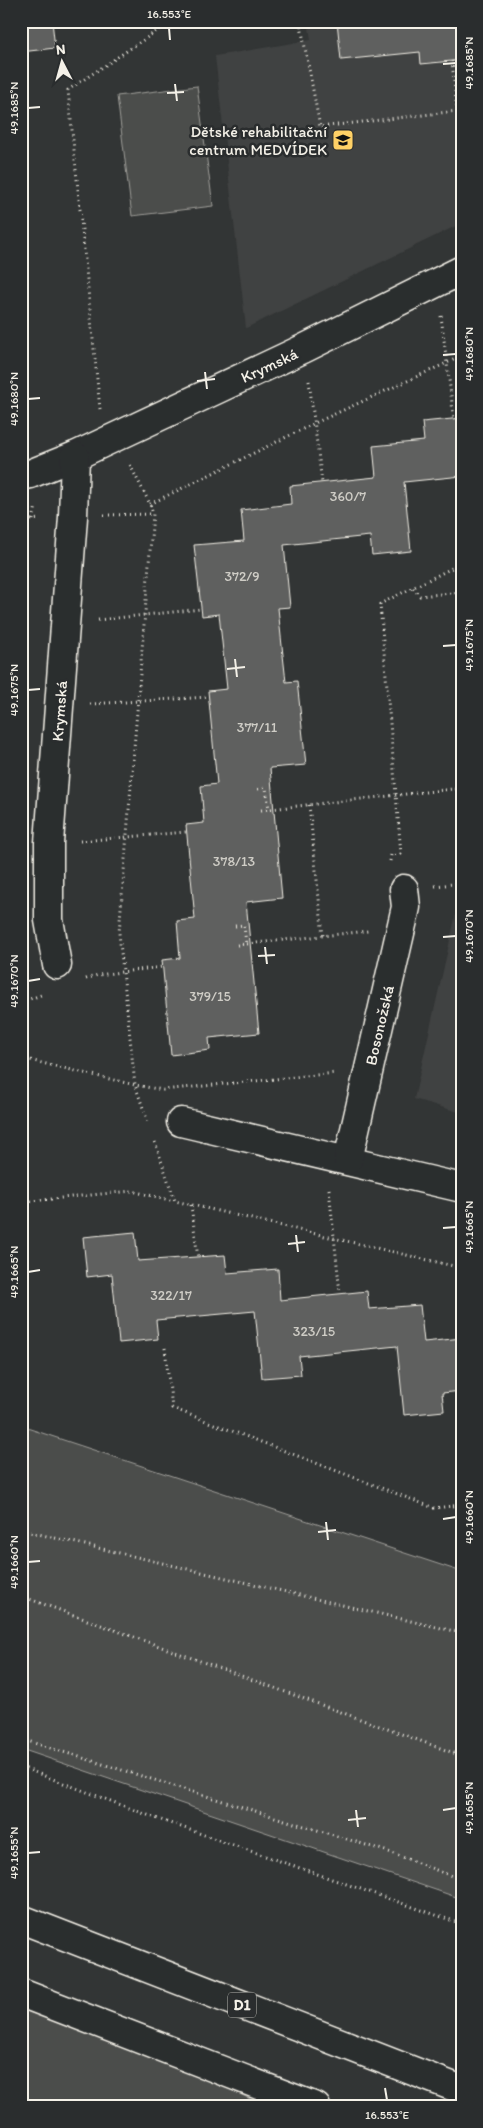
<svg xmlns="http://www.w3.org/2000/svg" width="483" height="2128" font-family="Itim,sans-serif">
<style>
.built{fill:#404242}
.green{fill:#4b4d4c;stroke:#a09f9a}
.building{fill:#5f605f;stroke:#f4f1e8}
.lines{fill:none;stroke-linecap:round;stroke-linejoin:round}
.street-casing{stroke:#f4f1e8;stroke-width:31}
.highway-casing{stroke:#f4f1e8;stroke-width:31}
.path{stroke:#f4f1e8;stroke-width:3;stroke-dasharray:1 4;stroke-linecap:butt}
.street{stroke:#2a2d2e;stroke-width:28}
.highway{stroke:#2a2d2e;stroke-width:28}
.ticks{fill:none;stroke:#f4f1e8;stroke-width:2}
.labels{text-anchor:middle;stroke-width:5;stroke-linejoin:round;paint-order:stroke}
.number-label{font-size:14px;fill:#cfcdc6}
.shield{fill:#2a2d2e;stroke:#b7b6b0;stroke-width:1}
.shield-label{font-size:15px;font-weight:bold;fill:#f4f1e8}
.poi-label{font-size:16px;fill:#f4f1e8;stroke:#2a2d2e;text-anchor:end}
.street-label{font-size:16px;fill:#f4f1e8;stroke:#2a2d2e}
.neatline{fill:none;stroke:#f4f1e8;stroke-width:2}
.ticks-label{font-size:12px;text-anchor:middle;fill:#f4f1e8}
</style>
<rect width="100%" height="100%" fill="#323535"/>
<filter id="ink" filterUnits="userSpaceOnUse"><feTurbulence type="fractalNoise" baseFrequency=".02" numOctaves="2"/><feDisplacementMap in="SourceGraphic" scale="10" xChannelSelector="R" yChannelSelector="G"/><feConvolveMatrix kernelMatrix="1 2 1 2 8 2 1 2 1" color-interpolation-filters="sRGB"/></filter>
<g filter="url(#ink)">
<g class="built">
<polygon points="308,21 462,21 462,223 246,328 215,56 311,40"/>
<polygon points="462,904 462,1113 414,1099 458,905"/>
</g>
<g class="green">
<polygon points="197,86 213,206 132,216 117,96"/>
<polygon points="21,1254 27,1309 21,1309"/>
<polygon points="21,1426 462,1572 462,1899 21,1749"/>
<polygon points="21,1993 49,2003 267,2107 21,2107"/>
</g>
<g class="building">
<polygon points="21,21 52,21 55,48 21,52"/>
<polygon points="337,21 462,21 462,60 421,64 420,52 341,60"/>
<polygon points="462,418 462,476 404,482 411,551 372,555 370,536 284,545 290,607 278,608 282,646 286,682 297,681 306,765 270,768 282,898 246,902 259,1033 209,1038 210,1050 171,1055 162,960 180,958 177,921 195,919 186,825 204,823 201,786 217,784 208,691 227,689 219,614 202,616 194,545 244,541 241,510 291,504 290,486 376,477 373,446 424,441 422,422"/>
<polygon points="135,1232 138,1261 225,1255 227,1273 278,1269 280,1300 367,1291 369,1309 420,1305 424,1342 462,1338 462,1391 442,1393 444,1411 404,1415 397,1346 299,1356 301,1375 262,1378 255,1311 156,1320 158,1339 119,1343 112,1274 87,1277 83,1237"/>
</g>
<g class="lines">
<g class="street-casing">
<g id="street">
<polyline points="21,476 30,474 75,456 305,348 462,270"/>
<polyline points="57,965 49,920 49,843 73,517 75,456"/>
<polyline points="181,1122 462,1188"/>
<polyline points="348,1160 406,907 404,889"/>
</g>
</g>
<g class="highway-casing">
<g id="highway">
<polyline points="21,1919 462,2090"/>
<polyline points="21,1993 316,2107"/>
</g>
</g>
<g class="path">
<polyline points="300,21 320,127 457,111 452,61"/>
<polyline points="441,316 454,419"/>
<polyline points="309,381 322,483"/>
<polyline points="100,409 68,90 172,21"/>
<polyline points="130,465 150,504 153,514 119,933 135,1085 148,1122"/>
<polyline points="150,504 315,423 462,356"/>
<polyline points="104,515 153,514"/>
<polyline points="33,520 36,506"/>
<polyline points="21,521 40,519"/>
<polyline points="413,588 420,596 462,592"/>
<polyline points="98,620 201,609"/>
<polyline points="90,704 209,697"/>
<polyline points="258,789 266,788 269,809"/>
<polyline points="309,805 323,936"/>
<polyline points="261,810 462,788"/>
<polyline points="80,841 186,832"/>
<polyline points="401,854 380,604 462,563"/>
<polyline points="390,861 391,855 401,854"/>
<polyline points="435,886 462,883"/>
<polyline points="235,926 244,925 246,944"/>
<polyline points="237,945 368,931"/>
<polyline points="86,979 98,975 162,967"/>
<polyline points="21,1002 44,994"/>
<polyline points="21,1058 135,1085 163,1090 336,1073"/>
<polyline points="155,1142 175,1201 462,1268"/>
<polyline points="329,1189 340,1293"/>
<polyline points="21,1202 132,1191 174,1201"/>
<polyline points="191,1205 198,1258"/>
<polyline points="165,1348 172,1408 434,1508 462,1505"/>
<polyline points="21,1530 462,1633"/>
<polyline points="21,1596 462,1756"/>
<polyline points="21,1739 392,1853 462,1880"/>
<polyline points="21,1767 158,1819 462,1924"/>
</g>
<use href="#street" class="street"/>
<use href="#highway" class="highway"/>
</g>
</g>
<path class="ticks" d="M169 28 170 40M443 64 456 63M175 84 177 101M167 93 184 92M28 108 40 107M443 355 456 354M205 372 207 389M197 381 215 379M28 399 40 398M443 646 456 645M235 659 237 677M227 669 245 667M28 690 40 689M443 937 456 936M265 947 267 964M258 956 275 955M28 981 40 979M443 1228 456 1227M296 1235 298 1252M288 1244 305 1242M28 1272 40 1270M443 1519 456 1517M326 1522 328 1540M318 1532 336 1530M28 1562 40 1561M356 1810 358 1827M443 1810 456 1808M348 1820 366 1818M28 1853 40 1852M385 2088 387 2100"/>
<defs>
<g id="school-square" transform="scale(1.125)"><rect x="-9" y="-9" width="18" height="18" rx="4" fill="#ffd166" stroke="#2a2d2e"/><path d="M0-5L7-2L0 1L-7-2ZM-4 1L0 2.5L4 1V4Q0 6-4 4Z" fill="#111"/></g>
</defs>
<g fill-rule="evenodd">
<use href="#school-square" x="343" y="140"/>
</g>
<g class="labels">
<g class="number-label">
<text x="348" y="501">360/7</text>
<text x="242" y="581">372/9</text>
<text x="257" y="732">377/11</text>
<text x="234" y="866">378/13</text>
<text x="210" y="1001">379/15</text>
<text x="171" y="1300">322/17</text>
<text x="314" y="1336">323/15</text>
</g>
<rect class="shield" x="228" y="1992.5" width="28" height="25" rx="4"/>
<g class="shield-label">
<text x="242" y="2010">D1</text>
</g>
<g class="poi-label">
<text x="327" y="137">Dětské rehabilitační<tspan x="327" dy="18">centrum MEDVÍDEK</tspan></text>
</g>
<g class="street-label">
<text transform="translate(269 365) rotate(-25)" y="6">Krymská</text>
<text transform="translate(59 711) rotate(-86)" y="6">Krymská</text>
<text transform="translate(379 1025) rotate(-77)" y="6">Bosonožská</text>
</g>
</g>
<rect width="483" height="2128" fill="none" stroke="#2a2d2e" stroke-width="55"/>
<g transform="translate(62 62) rotate(354)" stroke="#2a2d2e" stroke-width="4" paint-order="stroke">
<path d="M0-4L9 19L0 12L-9 19Z" fill="#f4f1e8"/>
<text y="-8" font-size="14" font-weight="bold" text-anchor="middle" fill="#f4f1e8">N</text>
</g>
<rect x="28" y="28" width="428" height="2072" class="neatline"/>
<g class="ticks-label">
<text x="169" y="18">16.553°E</text>
<text transform="translate(469 63) rotate(-90)" y="4">49.1685°N</text>
<text transform="translate(14 108) rotate(-90)" y="4">49.1685°N</text>
<text transform="translate(469 354) rotate(-90)" y="4">49.1680°N</text>
<text transform="translate(14 399) rotate(-90)" y="4">49.1680°N</text>
<text transform="translate(469 645) rotate(-90)" y="4">49.1675°N</text>
<text transform="translate(14 690) rotate(-90)" y="4">49.1675°N</text>
<text transform="translate(469 936) rotate(-90)" y="4">49.1670°N</text>
<text transform="translate(14 981) rotate(-90)" y="4">49.1670°N</text>
<text transform="translate(469 1227) rotate(-90)" y="4">49.1665°N</text>
<text transform="translate(14 1272) rotate(-90)" y="4">49.1665°N</text>
<text transform="translate(469 1517) rotate(-90)" y="4">49.1660°N</text>
<text transform="translate(14 1562) rotate(-90)" y="4">49.1660°N</text>
<text transform="translate(469 1808) rotate(-90)" y="4">49.1655°N</text>
<text transform="translate(14 1853) rotate(-90)" y="4">49.1655°N</text>
<text x="387" y="2119">16.553°E</text>
</g>
</svg>
